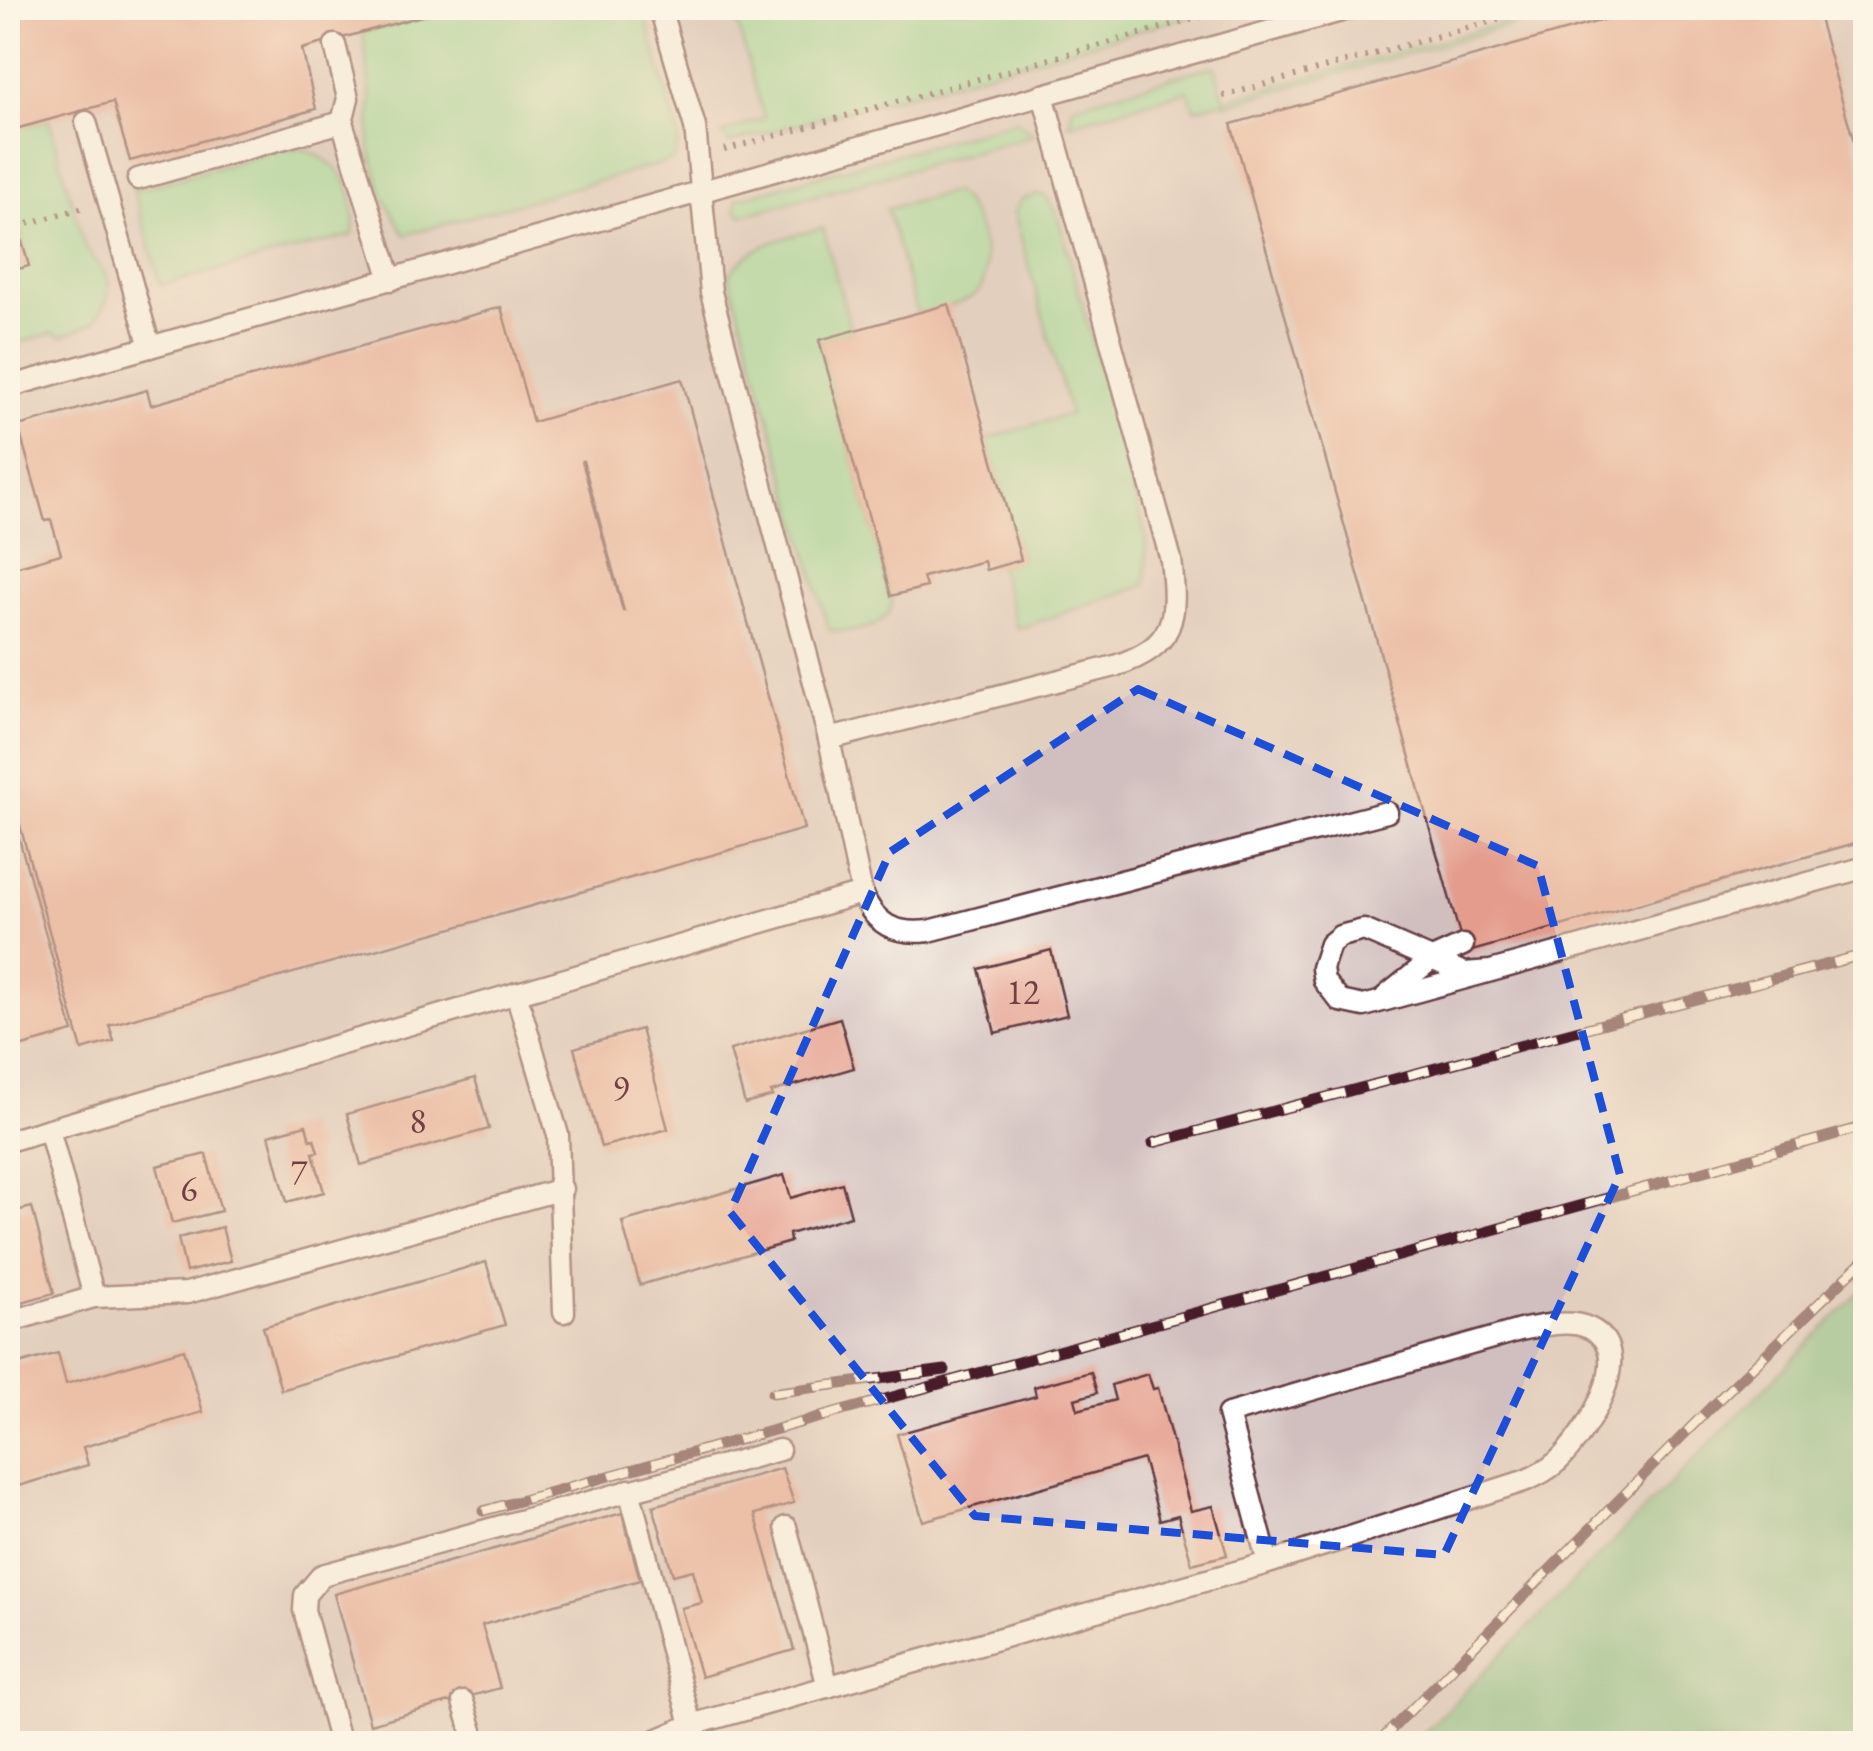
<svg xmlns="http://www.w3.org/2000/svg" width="1873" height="1751" font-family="'EB Garamond',serif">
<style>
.industrial{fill:#d1bfbf}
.green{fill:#8cd896;stroke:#6b7c60;stroke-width:2.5}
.forest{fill:#71b87f;stroke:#5e6c55;stroke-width:2.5}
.building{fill:#e49c8c;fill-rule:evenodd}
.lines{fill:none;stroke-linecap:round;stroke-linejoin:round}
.lane-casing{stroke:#633b41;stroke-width:25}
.path{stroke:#633b41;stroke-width:6;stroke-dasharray:2.5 8;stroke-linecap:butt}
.lane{stroke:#fff;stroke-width:20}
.rail-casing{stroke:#4a1f2b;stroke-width:11}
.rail{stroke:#fcf5e5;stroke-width:8;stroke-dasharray:22;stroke-linecap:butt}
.marked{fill:none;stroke:#1d4ed8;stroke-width:8;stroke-dasharray:20 12;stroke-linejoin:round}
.labels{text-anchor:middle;stroke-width:8;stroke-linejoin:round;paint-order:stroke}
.number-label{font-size:35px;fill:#703e43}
</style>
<rect width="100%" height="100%" fill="#fcf5e5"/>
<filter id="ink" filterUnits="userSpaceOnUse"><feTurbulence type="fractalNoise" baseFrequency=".01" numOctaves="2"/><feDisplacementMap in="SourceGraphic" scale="20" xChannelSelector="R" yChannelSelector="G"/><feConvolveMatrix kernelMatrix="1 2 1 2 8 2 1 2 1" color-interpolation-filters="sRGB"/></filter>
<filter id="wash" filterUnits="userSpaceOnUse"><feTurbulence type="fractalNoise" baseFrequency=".0048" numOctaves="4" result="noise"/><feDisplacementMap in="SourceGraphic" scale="40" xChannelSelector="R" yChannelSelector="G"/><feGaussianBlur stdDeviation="2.25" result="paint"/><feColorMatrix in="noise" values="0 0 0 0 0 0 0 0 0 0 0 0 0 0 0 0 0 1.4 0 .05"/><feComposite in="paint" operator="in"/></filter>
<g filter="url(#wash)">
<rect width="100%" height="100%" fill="#f3dcbe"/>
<rect class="industrial" x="8" y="8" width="1857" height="1735"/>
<g class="green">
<polygon points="451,8 643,8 679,138 674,160 405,235 382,195 370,148 371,97 363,32"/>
<polygon points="733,8 1220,8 729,143 722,134 764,118"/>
<polygon points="1556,8 1573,8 1225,105 1224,101 1195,109 1188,91 1069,124 1073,105 1214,66 1225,100"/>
<polygon points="49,120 84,246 104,273 109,284 108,298 94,323 62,337 53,333 8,346 8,272 29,265 8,190 8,131"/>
<polygon points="1016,121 1033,135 742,216 736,210 737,199"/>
<path d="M302 149C345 163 357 191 353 235L161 285 129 173 132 171 138 190 279 150Z"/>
<path d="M953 192C976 203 997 271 978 292 964 306 935 308 917 313L887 209Z"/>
<polygon points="1038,194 1047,197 1058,217 1146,537 1146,579 1145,585 1017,629 999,566 1021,559 987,439 1070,414 1014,212 1021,200"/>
<path d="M823 228 851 331 819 341 892 600C890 629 853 633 829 630L729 275C753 241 786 238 823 228Z"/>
</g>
<polygon class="forest" points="1865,1286 1865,1743 1414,1743"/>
<g id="blocks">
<g class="building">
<polygon points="8,8 447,8 447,9 302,49 316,109 130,161 113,102 8,131"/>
<polygon points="1646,8 1816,8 1866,185 1866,840 1465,953 1231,124"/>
<polygon points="8,194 29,266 8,272"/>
<polygon points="949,304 1021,560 986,570 984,561 923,577 926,587 891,596 819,340"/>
<path d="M501 307 533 422 682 379 804 829 109 1025 114 1041 82 1050 8 782V569L61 554 51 520 45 521 18 426 147 390 151 405ZM582 461H583L624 611H623Z"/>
<polygon points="8,799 73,1032 8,1050"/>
<polygon points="1051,950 1067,1015 995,1033 979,969"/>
<polygon points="840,1018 854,1068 771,1092 773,1096 745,1104 730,1050"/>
<polygon points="641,1029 668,1129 601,1147 574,1048"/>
<polygon points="475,1078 489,1129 361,1165 347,1114"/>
<polygon points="306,1125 310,1140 314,1139 318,1152 313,1153 324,1192 287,1202 269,1135"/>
<polygon points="206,1154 221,1211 172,1223 157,1166"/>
<polygon points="784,1175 791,1198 842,1183 851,1216 789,1234 790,1242 640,1285 622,1222"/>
<polygon points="32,1207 54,1293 8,1306 8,1213"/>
<polygon points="222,1227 231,1261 186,1272 178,1238"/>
<polygon points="486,1262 505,1325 281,1390 263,1327"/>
<polygon points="184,1349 203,1412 83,1447 88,1465 12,1488 8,1483 8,1367 58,1353 66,1384"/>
<polygon points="1091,1372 1097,1393 1075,1399 1078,1410 1115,1400 1111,1385 1148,1374 1153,1389 1158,1388 1191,1511 1213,1506 1227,1555 1192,1564 1178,1515 1160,1520 1143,1459 923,1521 897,1434 1036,1396 1034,1387"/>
<polygon points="782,1468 794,1503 755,1514 794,1650 701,1677 681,1608 702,1603 693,1570 673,1575 653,1506"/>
<polygon points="622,1513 640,1580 482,1625 500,1688 370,1724 334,1594"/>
</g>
</g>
</g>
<g filter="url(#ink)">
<use href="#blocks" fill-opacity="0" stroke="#633b41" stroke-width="2.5"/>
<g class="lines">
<g class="lane-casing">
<g id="lane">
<polyline points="660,8 695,127 711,292 829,739 862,893"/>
<polyline points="335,45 348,98 342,122 391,280"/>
<polyline points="86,122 150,347"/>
<polyline points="138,179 342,122"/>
<polyline points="8,387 1352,8"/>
<path d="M829 739 1115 666C1176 646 1178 618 1171 560L1043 95"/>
<polyline points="1491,971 1464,973 1364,930 1340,936 1330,944 1322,968 1324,981 1340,1001 1364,1006 1491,971 1866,867"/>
<polyline points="516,993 558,1135 564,1312"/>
<polyline points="1386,996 1432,959 1463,945"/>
<polyline points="49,1129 94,1297"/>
<path d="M8 1141 862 893C875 925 895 935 929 931L1387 812"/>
<polyline points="8,1322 94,1297 187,1293 562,1189"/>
<polyline points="629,1490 691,1725"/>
<polyline points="786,1527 828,1687"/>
<polyline points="463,1702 476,1744"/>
<polyline points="340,1744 304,1610 305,1595 322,1575 779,1450"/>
<path d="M647 1744 691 1725 1268 1563 1524 1481C1537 1476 1547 1471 1558 1461 1582 1438 1642 1352 1589 1328 1568 1319 1542 1326 1520 1330L1228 1414 1268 1563"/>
</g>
</g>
<g class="path">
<polyline points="1223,96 1539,8"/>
<polyline points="724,150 1233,8"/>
<polyline points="18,227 84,207"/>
</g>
<use href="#lane" class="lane"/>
<g class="rail-casing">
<g id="rail">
<polyline points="1153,1143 1866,954"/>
<polyline points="772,1393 945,1370"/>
<polyline points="483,1511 1866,1126"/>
<polyline points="1377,1744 1714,1404 1866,1258"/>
</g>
</g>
<use href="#rail" class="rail"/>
</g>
</g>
<path d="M0 0H1873V1751H0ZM1138 689 1538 866 1620 1175 1444 1555 975 1516 730 1212 890 852Z" fill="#f3dcbe" fill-opacity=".55" fill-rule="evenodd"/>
<path class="marked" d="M1138 689 1538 866 1620 1175 1444 1555 975 1516 730 1212 890 852Z"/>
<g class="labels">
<g class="number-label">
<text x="1023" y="1004">12</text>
<text x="621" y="1100">9</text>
<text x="418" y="1133">8</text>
<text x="299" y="1184">7</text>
<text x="189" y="1201">6</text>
</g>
</g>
<rect width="1873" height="1751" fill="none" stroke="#fcf5e5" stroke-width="40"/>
</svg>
